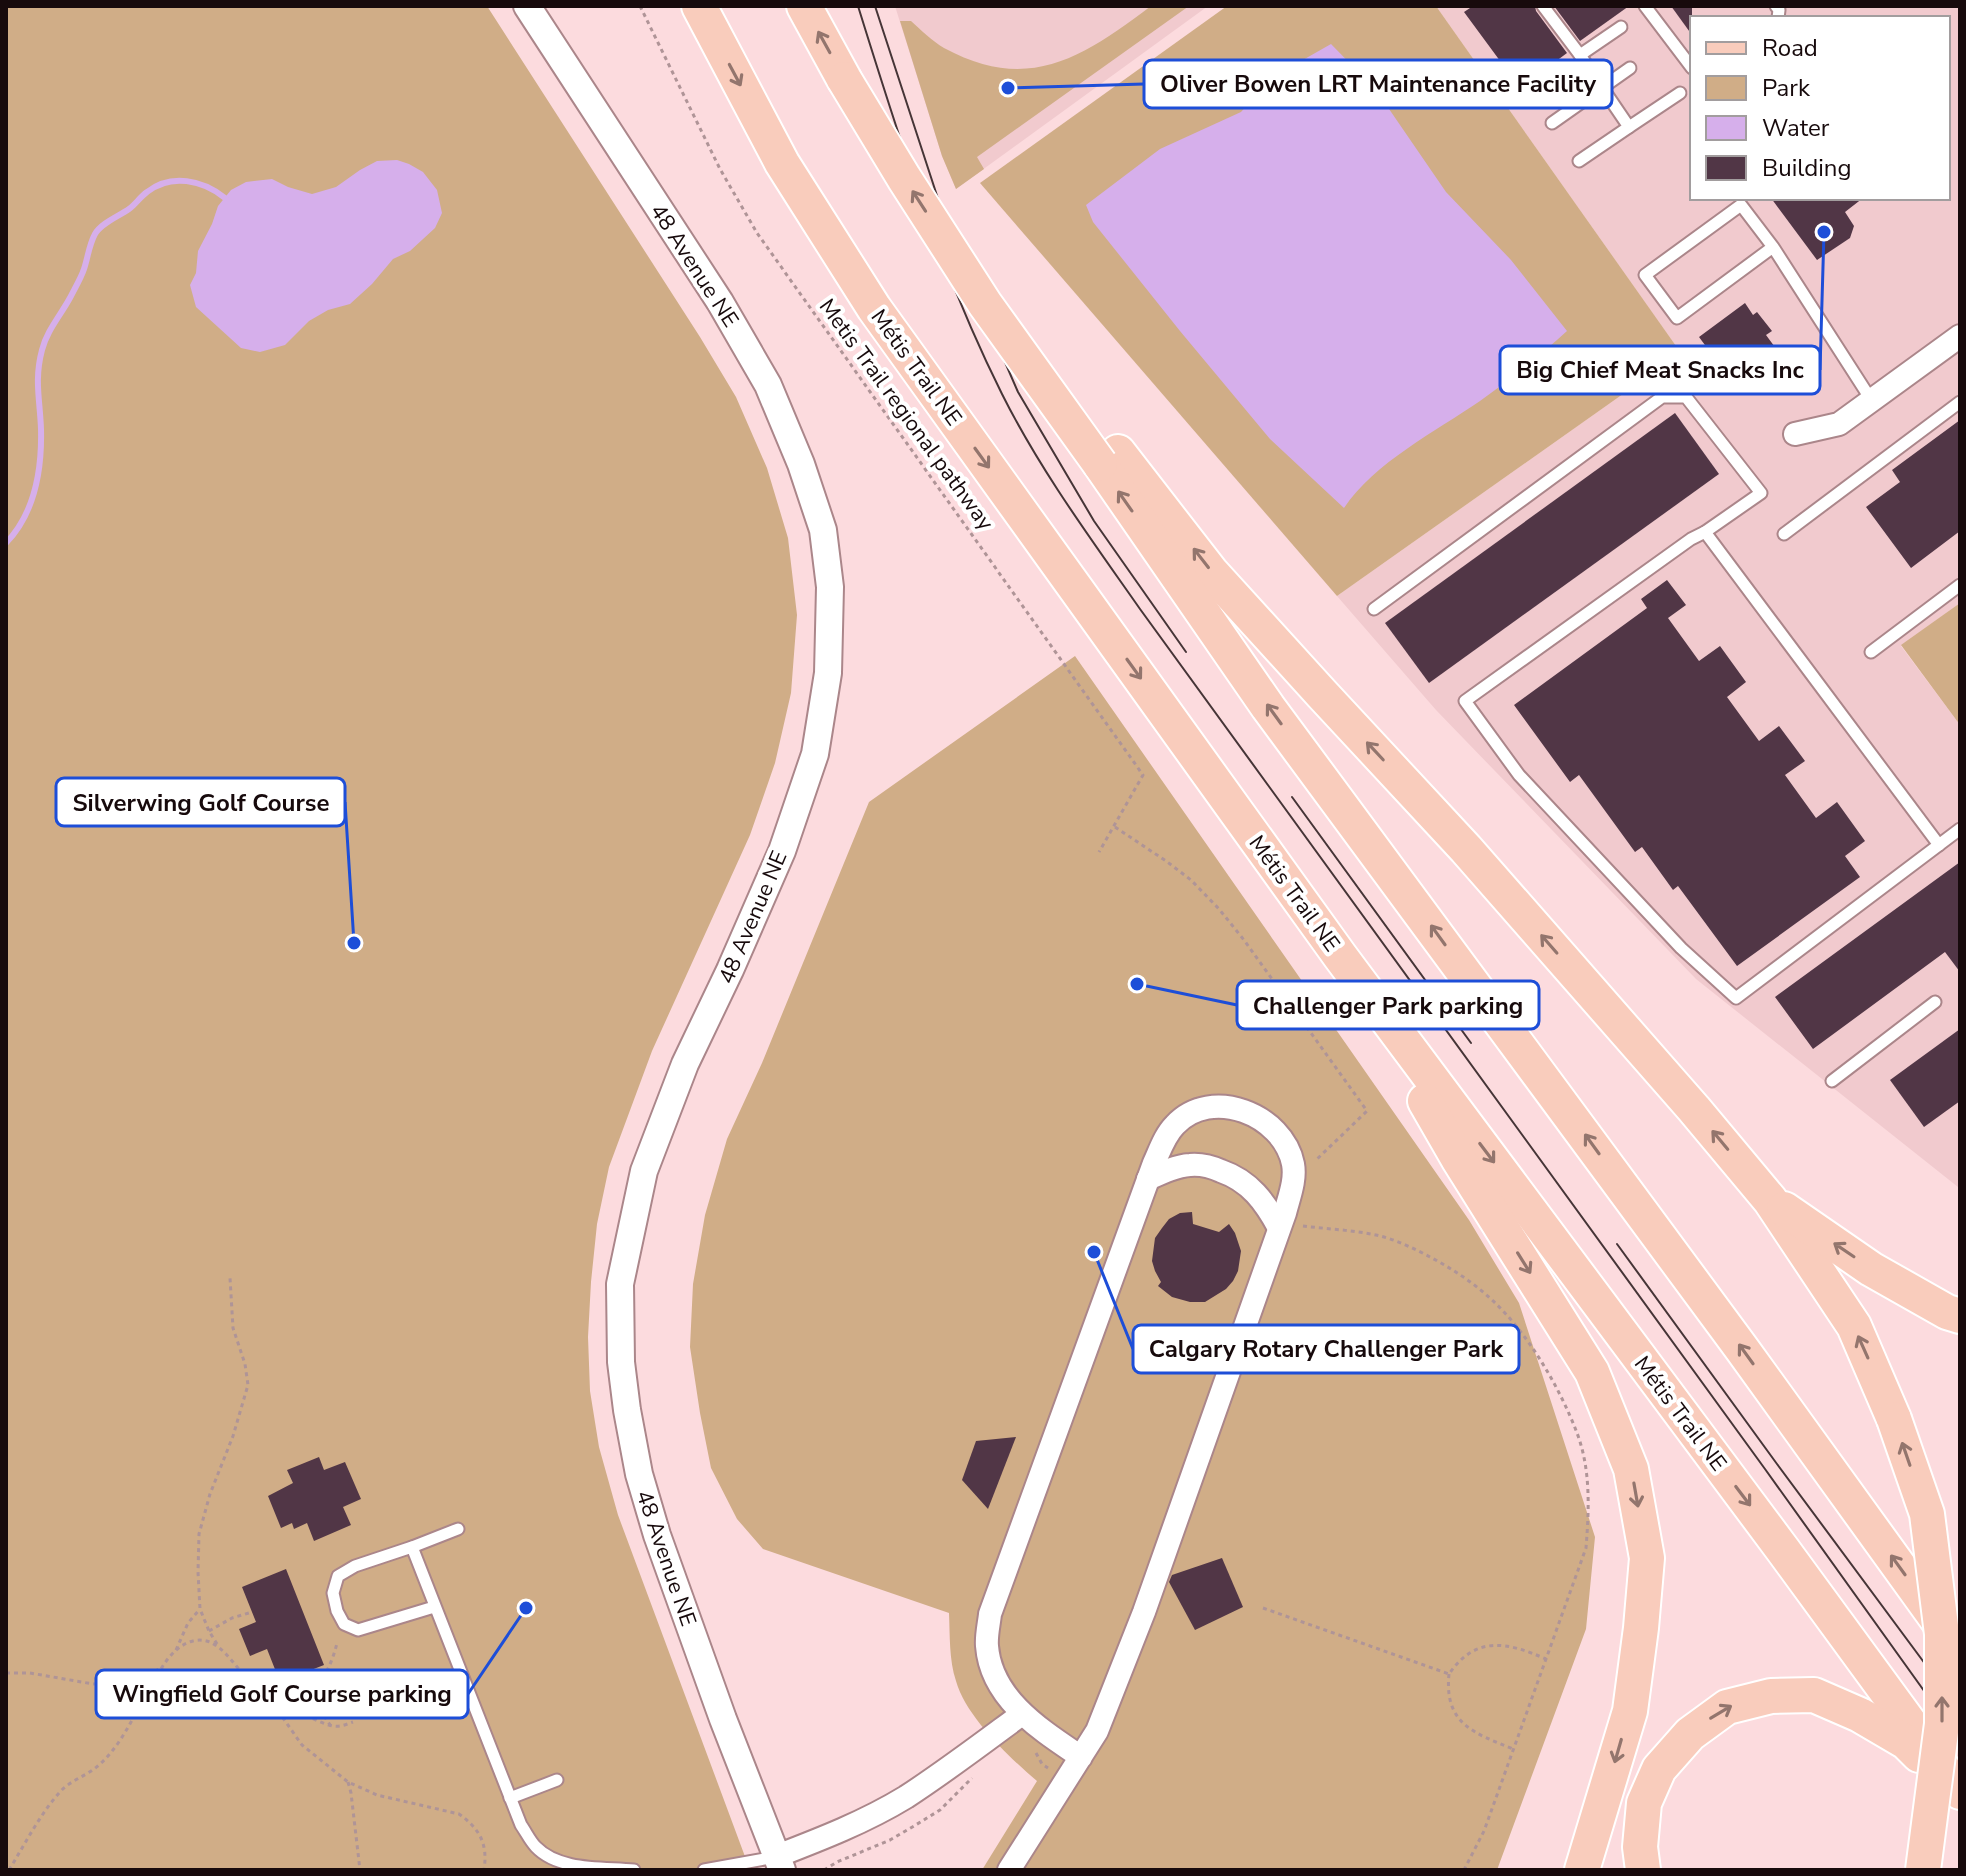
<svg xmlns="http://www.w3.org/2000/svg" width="1966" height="1876" font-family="'Nunito Sans',sans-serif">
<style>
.built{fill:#f1cace;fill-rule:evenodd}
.green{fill:#d0ad87}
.water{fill:#d6afeb}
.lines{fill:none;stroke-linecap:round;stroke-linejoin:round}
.stream{stroke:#d6afeb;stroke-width:6}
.building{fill:#513646}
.service-casing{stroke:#ab868a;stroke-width:15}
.minor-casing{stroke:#ab868a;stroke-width:26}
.tertiary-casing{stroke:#ab868a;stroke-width:30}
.primary-casing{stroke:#fff;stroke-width:38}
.path{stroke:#af9497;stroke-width:3;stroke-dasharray:4 4;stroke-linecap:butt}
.service{stroke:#fff;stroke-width:11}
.minor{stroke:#fff;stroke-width:22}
.tertiary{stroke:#fff;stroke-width:26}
.primary{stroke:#f9ccbc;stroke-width:34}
.tram{stroke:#463537;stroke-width:2}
.primary-bridge-casing{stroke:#fff;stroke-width:38;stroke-linecap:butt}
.primary-bridge{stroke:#f9ccbc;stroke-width:34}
.oneway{stroke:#93756d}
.labels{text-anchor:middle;stroke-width:8;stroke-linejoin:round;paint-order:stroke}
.street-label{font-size:22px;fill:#170a0c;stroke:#fff}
.leader{fill:none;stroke:#1d4ed8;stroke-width:3}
.callout-dot{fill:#1d4ed8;stroke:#fff;stroke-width:3}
.callout{fill:#fff;stroke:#1d4ed8;stroke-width:3}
.callout-label{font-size:24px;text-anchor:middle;font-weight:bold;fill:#170a0c}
</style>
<rect width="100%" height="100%" fill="#fcdbde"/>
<g class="built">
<polygon points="895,6 1208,6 956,189 942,156"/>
<path d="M1436 6H1960V603L1901 646 1960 725V1186L1958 1187 1696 979 1436 710 1337 596 1681 353ZM1692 18H1948V198H1692Z"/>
</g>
<g class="green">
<polygon points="6,6 487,6 700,337 736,397 767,468 788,538 797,615 791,693 775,763 750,835 652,1051 609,1167 597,1224 591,1282 588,1337 590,1391 599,1447 618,1515 750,1870 6,1870"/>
<path d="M1151 6H1189L977 157 984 169 956 189 942 156 900 21H911C921 30 932 41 944 48 1029 94 1083 57 1151 6Z"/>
<polygon points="1227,6 1436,6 1681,353 1337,596 980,183"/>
<polygon points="1960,603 1960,725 1901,645"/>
<path d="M1075 656 1469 1220 1519 1303 1595 1537 1586 1629 1497 1870H982L1037 1781C1010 1758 966 1717 956 1681 949 1660 950 1636 949 1613L763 1549 737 1519 711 1468 700 1413 690 1347 693 1284 705 1215 727 1139 762 1063 869 802Z"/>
</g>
<g class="water">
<path d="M1331 44 1376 90 1446 192 1511 260 1567 331C1539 356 1510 380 1480 401 1435 432 1375 462 1344 508L1270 439 1180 331 1093 222 1086 205 1160 149 1241 112 1273 77Z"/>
<polygon points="397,160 409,164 423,172 437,190 442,213 435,228 410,251 393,259 372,284 350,304 328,310 309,321 285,345 260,352 241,348 196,307 190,285 196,273 198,251 212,224 218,206 231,190 246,182 272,179 288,187 312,194 336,187 360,170 377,161"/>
</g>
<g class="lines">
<path class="stream" d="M6 543C35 513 42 469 41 429 40 400 34 380 42 350 47 330 61 315 71 296 75 288 81 278 84 269 88 257 89 245 95 234 101 223 119 216 129 209 136 204 140 197 147 192 171 173 203 180 225 198"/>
</g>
<g class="building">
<polygon points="1473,6 1535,6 1536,11 1567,53 1520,88 1464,12"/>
<polygon points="1554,6 1629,6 1580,41"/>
<polygon points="1671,6 1692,6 1692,35"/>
<polygon points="1771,198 1863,198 1845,212 1854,226 1850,238 1817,260"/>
<polygon points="1745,303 1753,315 1757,312 1772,331 1766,335 1783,358 1739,391 1699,337"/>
<polygon points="1675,413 1719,474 1429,683 1385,623"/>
<polygon points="1960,420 1960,531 1911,568 1866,507 1900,482 1892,470"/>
<polygon points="1667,580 1686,605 1668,618 1699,661 1720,646 1746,682 1727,697 1759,741 1779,726 1805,761 1785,775 1816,818 1837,802 1865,841 1845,856 1860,877 1737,966 1678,886 1673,890 1642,847 1635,852 1579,775 1570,782 1514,705 1647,608 1641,599"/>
<polygon points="1960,862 1960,972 1945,952 1813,1049 1775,997"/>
<polygon points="1960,1029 1960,1101 1924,1127 1890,1080"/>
<polygon points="1192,1212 1193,1224 1219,1232 1229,1224 1235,1233 1241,1251 1238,1271 1233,1281 1226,1289 1205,1302 1190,1302 1172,1297 1158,1286 1161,1282 1155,1271 1152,1261 1155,1238 1162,1228 1169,1219 1180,1213"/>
<polygon points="1016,1437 988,1509 962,1480 976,1441"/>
<polygon points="319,1457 324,1470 345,1462 361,1499 343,1507 351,1525 314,1541 307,1523 294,1529 292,1523 281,1528 268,1496 293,1483 287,1470"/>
<polygon points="1222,1558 1243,1607 1195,1630 1169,1582 1172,1575"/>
<polygon points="286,1569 324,1665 280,1682 267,1649 250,1656 239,1629 256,1622 242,1587"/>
</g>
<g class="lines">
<g class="service-casing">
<g id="service">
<polyline points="1543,6 1580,55 1629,127 1579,161"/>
<polyline points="1645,6 1692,68"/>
<polyline points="1776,6 1779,10 1778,18"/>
<polyline points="1580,55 1621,27"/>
<polyline points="1552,123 1630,68"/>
<polyline points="1629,127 1680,93"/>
<polyline points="1773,247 1677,318 1645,275 1741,205 1773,247 1872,401"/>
<polyline points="1705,532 1939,845"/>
<polyline points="1784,534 1960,402"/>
<polyline points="1374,609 1662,397 1686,397 1761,493 1705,532 1691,539 1465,701 1519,775 1681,948 1736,998 1960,829"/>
<polyline points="1871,652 1960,585"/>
<polyline points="1832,1081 1935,1002"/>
<polyline points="412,1547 458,1529"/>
<path d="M434 1607 358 1630 344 1624 337 1611 333 1593 338 1576 355 1566 412 1547 521 1825C526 1832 530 1841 536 1847 559 1871 603 1867 634 1870"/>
<polyline points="510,1798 557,1780"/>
<polyline points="704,1870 776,1857"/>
</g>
</g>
<g class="minor-casing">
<g id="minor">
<polyline points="1795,434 1839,424 1960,336"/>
<path d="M1148 1179C1161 1173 1175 1166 1190 1165 1201 1164 1212 1167 1221 1171 1250 1181 1265 1202 1279 1228"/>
<path d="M777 1856C821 1839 865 1822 906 1797 946 1771 984 1742 1022 1714"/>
<path d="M1009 1870 1097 1731 1144 1612 1285 1213C1289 1197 1296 1180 1293 1164 1283 1114 1211 1086 1175 1125 1165 1135 1160 1150 1154 1163L990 1614C989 1624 986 1636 987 1646 991 1699 1041 1730 1081 1757"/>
</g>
</g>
<g class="tertiary-casing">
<polyline id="tertiary" points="527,6 720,302 768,385 801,464 823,530 830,587 828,673 815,754 782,851 730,970 685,1064 644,1171 620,1284 621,1362 627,1410 639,1474 657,1535 723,1719 782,1870"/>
</g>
<g class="primary-casing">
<g id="primary">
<polyline points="699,6 782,163 874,308 1340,956 1783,1550 1960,1792"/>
<polyline points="804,6 844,79"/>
<polyline points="1118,452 1211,572 1322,694 1466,849 1694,1109 1770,1200 1854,1326 1894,1419"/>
<polyline points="1100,464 1268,707 1742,1349 1960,1651"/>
<polyline points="1425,1101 1459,1160 1592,1372 1631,1469 1647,1558 1641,1628 1630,1711 1582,1870"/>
<polyline points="1784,1209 1871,1269 1947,1312 1960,1316"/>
<polyline points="1643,1870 1640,1847 1644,1803 1659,1769 1690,1734 1727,1707 1771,1696 1814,1695 1860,1715 1906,1742 1919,1755"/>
</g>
</g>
<g class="path">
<polyline points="640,6 720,169 757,233 1143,775 1099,852"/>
<polyline points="1115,827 1166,861 1191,880 1219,909 1244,940 1367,1111 1315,1161"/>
<path d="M1303 1226C1327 1229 1352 1230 1376 1235 1395 1239 1415 1249 1432 1258 1454 1270 1474 1283 1492 1300 1528 1333 1560 1388 1577 1433 1591 1470 1589 1510 1586 1548L1484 1831 1464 1870"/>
<path d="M1263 1608 1449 1674C1476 1635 1507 1642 1546 1659"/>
<polyline points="209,1631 232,1618 252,1612"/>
<polyline points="217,1644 209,1631 200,1609 198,1572 199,1534 210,1494 233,1436 248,1385 245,1364 233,1328 230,1278"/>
<polyline points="176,1650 188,1623 200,1609"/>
<polyline points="6,1673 30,1673 93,1684 120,1683 144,1677 163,1667"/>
<path d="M1449 1674C1444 1724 1474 1733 1513 1749"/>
<path d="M318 1685C317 1701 321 1713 331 1726"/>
<path d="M262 1693 273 1704 302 1745 348 1782 377 1795 459 1814C480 1829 488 1844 484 1870"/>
<path d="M283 1719C299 1705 316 1724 334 1726 341 1727 347 1724 353 1722"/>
<polyline points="1036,1753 1042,1764 1048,1768"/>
<polyline points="348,1782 351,1793 360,1870"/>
<path d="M9 1870C25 1844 39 1816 59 1793 68 1782 83 1777 94 1769 118 1751 131 1721 146 1695 158 1675 169 1647 193 1641 228 1632 242 1693 275 1697 282 1697 292 1694 299 1693 322 1690 332 1663 337 1643"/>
<polyline points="824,1870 837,1862 890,1840 914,1826 940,1810 972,1778"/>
</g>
<use href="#service" class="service"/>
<use href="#minor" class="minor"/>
<use href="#tertiary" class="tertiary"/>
<use href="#primary" class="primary"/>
<g class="tram">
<path d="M858 6C899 138 940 270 1002 394 1040 470 1091 539 1140 609L1765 1469 1960 1741"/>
<polyline points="875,6 943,214 974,291 1018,392 1094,521 1186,652"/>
<polyline points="1292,797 1471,1043"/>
<polyline points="1617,1244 1777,1464 1960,1711"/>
</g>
<g class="primary-bridge-casing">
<g id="primary-bridge">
<polyline points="844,79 904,178 985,304 1100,464"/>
<polyline points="1894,1419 1927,1514 1942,1634 1942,1724 1923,1870"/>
</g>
</g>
<use href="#primary-bridge" class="primary-bridge"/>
</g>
<defs><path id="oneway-shaft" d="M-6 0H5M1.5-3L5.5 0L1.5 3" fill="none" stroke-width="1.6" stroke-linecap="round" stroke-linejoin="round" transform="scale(2)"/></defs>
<g class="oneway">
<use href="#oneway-shaft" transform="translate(824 42) rotate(-119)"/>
<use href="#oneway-shaft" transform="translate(735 75) rotate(62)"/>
<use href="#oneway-shaft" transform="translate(919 201) rotate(-123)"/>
<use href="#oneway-shaft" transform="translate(982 458) rotate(54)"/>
<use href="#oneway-shaft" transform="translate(1125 501) rotate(-125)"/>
<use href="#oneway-shaft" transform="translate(1201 558) rotate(-128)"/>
<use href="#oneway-shaft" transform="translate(1134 669) rotate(54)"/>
<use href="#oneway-shaft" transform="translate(1274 714) rotate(-126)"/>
<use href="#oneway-shaft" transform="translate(1375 751) rotate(-133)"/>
<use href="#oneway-shaft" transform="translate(1438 935) rotate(-126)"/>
<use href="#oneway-shaft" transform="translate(1549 944) rotate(-131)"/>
<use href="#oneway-shaft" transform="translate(1720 1140) rotate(-130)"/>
<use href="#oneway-shaft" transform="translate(1592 1144) rotate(-126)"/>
<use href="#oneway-shaft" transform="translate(1487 1153) rotate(53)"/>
<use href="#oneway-shaft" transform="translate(1844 1250) rotate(-146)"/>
<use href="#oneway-shaft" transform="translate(1524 1263) rotate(58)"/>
<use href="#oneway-shaft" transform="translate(1863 1347) rotate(-114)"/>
<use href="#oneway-shaft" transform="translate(1746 1354) rotate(-126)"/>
<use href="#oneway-shaft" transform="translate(1906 1454) rotate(-109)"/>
<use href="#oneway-shaft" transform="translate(1636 1495) rotate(80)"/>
<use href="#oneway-shaft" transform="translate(1743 1496) rotate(53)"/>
<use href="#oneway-shaft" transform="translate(1898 1565) rotate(-126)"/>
<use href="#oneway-shaft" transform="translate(1942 1709) rotate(-90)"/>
<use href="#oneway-shaft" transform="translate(1721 1712) rotate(-31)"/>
<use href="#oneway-shaft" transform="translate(1618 1751) rotate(106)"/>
</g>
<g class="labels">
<g class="street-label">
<text transform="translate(695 265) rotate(57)" y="8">48 Avenue NE</text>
<text transform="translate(917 367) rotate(54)" y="8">Métis Trail NE</text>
<text transform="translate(907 414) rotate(54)" y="8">Metis Trail regional pathway</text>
<text transform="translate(1295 893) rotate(54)" y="8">Métis Trail NE</text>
<text transform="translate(752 917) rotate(-67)" y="8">48 Avenue NE</text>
<text transform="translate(1681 1413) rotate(53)" y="8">Métis Trail NE</text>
<text transform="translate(667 1558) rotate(71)" y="8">48 Avenue NE</text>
</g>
</g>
<path class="leader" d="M1008 88L1144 84M1824 232L1820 370M354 943L345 802M1137 984L1237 1005M1094 1252L1133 1349M526 1608L468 1694"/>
<g class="callout-dot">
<circle cx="1008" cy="88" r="8"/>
<circle cx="1824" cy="232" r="8"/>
<circle cx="354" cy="943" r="8"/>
<circle cx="1137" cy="984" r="8"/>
<circle cx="1094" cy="1252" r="8"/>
<circle cx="526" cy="1608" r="8"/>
</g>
<g class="callout">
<rect x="1144" y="60" width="468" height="48" rx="8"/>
<rect x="1500" y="346" width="320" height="48" rx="8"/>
<rect x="56" y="778" width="289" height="48" rx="8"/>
<rect x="1237" y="981" width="302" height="48" rx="8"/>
<rect x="1133" y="1325" width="386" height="48" rx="8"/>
<rect x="96" y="1670" width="372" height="48" rx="8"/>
</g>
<g class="callout-label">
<text x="1378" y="92">Oliver Bowen LRT Maintenance Facility</text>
<text x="1660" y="378">Big Chief Meat Snacks Inc</text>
<text x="201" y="811">Silverwing Golf Course</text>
<text x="1388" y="1014">Challenger Park parking</text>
<text x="1326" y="1357">Calgary Rotary Challenger Park</text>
<text x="282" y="1702">Wingfield Golf Course parking</text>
</g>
<rect width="1966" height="1876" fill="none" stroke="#170a0c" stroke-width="16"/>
<rect x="1690" y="16" width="260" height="184" fill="#ffffff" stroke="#a29d9e" stroke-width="2"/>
<rect x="1706" y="42" width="40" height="12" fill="#f9ccbc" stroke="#a29d9e" stroke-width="2"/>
<text x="1762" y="56" font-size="24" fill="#170a0c">Road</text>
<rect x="1706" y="76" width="40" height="24" fill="#d0ad87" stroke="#a29d9e" stroke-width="2"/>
<text x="1762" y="96" font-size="24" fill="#170a0c">Park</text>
<rect x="1706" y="116" width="40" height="24" fill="#d6afeb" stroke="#a29d9e" stroke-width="2"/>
<text x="1762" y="136" font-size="24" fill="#170a0c">Water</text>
<rect x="1706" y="156" width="40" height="24" fill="#513646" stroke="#a29d9e" stroke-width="2"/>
<text x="1762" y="176" font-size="24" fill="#170a0c">Building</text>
</svg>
